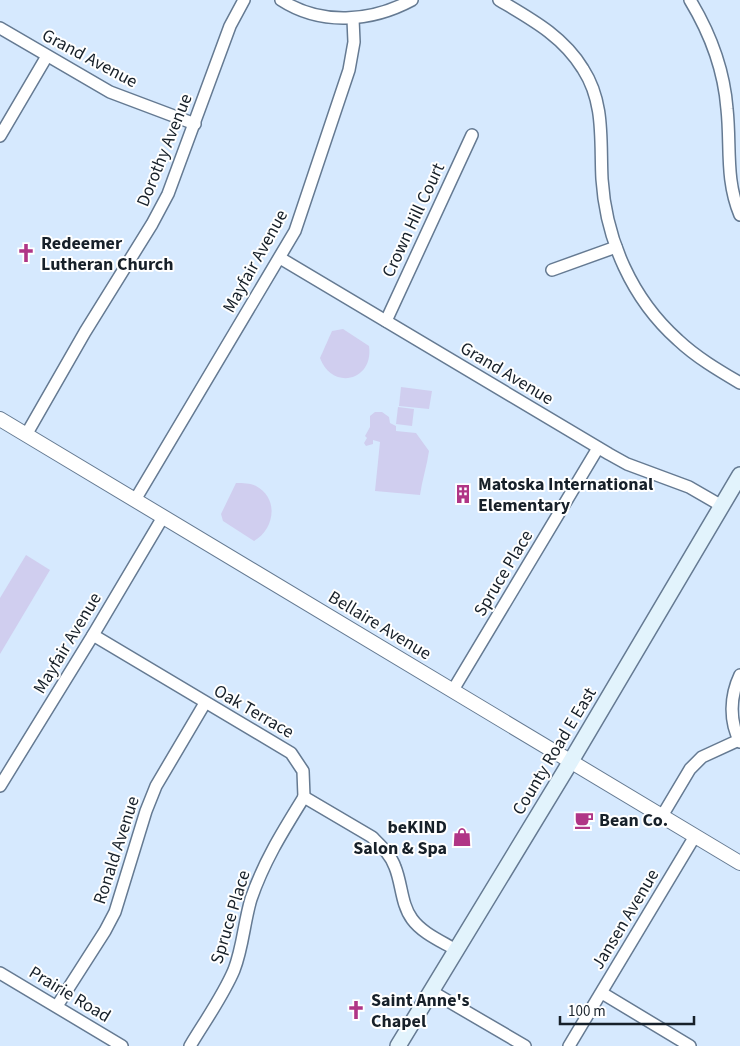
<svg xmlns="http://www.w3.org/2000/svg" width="740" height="1046" font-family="'Source Sans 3',sans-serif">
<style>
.green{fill:#d0ceef}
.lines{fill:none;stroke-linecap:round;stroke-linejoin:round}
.minor-casing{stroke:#657a92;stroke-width:14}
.tertiary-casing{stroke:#657a92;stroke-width:16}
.secondary-casing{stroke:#657a92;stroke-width:18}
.minor{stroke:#fff;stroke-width:11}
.tertiary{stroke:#fff;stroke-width:14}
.secondary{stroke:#e2f3fc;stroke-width:15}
.labels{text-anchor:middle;stroke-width:4;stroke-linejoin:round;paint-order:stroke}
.street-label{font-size:18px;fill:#172029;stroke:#fff}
.poi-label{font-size:18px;font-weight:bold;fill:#172029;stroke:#fff;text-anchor:start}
</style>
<rect width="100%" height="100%" fill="#d6e9fe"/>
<g class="green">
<path d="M343 329 369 346C374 381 332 391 320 358L332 331Z"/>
<polygon points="401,387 432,391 429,409 399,406"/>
<polygon points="398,407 414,409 412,426 396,424"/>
<path d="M375 412H382L389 417 390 423 396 426V431L416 433 429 451C427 466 422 480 420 495L375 491 380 442 373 440V444L366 446 364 443 367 438 365 436 370 427V416Z"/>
<path d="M236 483C243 483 250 483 256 486 279 498 275 529 254 541L223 521 221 514Z"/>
<polygon points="26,555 50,570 0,654 0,598"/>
</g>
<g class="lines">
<g class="minor-casing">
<g id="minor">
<path d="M281 0C321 26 371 22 412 0"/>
<path d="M499 0C531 19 563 36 583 69 605 103 600 141 602 179 606 240 632 299 678 340 696 357 718 370 740 383"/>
<path d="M690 0C710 33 724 70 727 109 731 146 725 179 740 215"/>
<polyline points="0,28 110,92 195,124"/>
<polyline points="0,136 47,56"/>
<polyline points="280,258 609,454 627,464 689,487 722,506"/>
<polyline points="552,270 616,247"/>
<polyline points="386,321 472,135"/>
<polyline points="26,435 85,332 152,224 168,194 230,26 244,0"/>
<polyline points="135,500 295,231 349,70 354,42 353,19"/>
<polyline points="93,635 291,753 303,771 304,797"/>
<path d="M740 675C730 696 729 721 740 742"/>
<polyline points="453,690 598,448"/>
<polyline points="0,786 93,635 163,517"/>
<path d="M304 797 372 837C381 846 391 855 395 867 402 884 401 904 412 919 422 933 441 941 456 950"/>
<polyline points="662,816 690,769 702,757 739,740"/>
<polyline points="0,973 122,1046"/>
<polyline points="431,991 525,1046"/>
<polyline points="602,993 690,1046"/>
<polyline points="57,1006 105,931 115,912 146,811 156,786 205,703"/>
<path d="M190 1046C205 1021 223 996 234 970 243 947 244 922 251 899 264 861 283 831 304 797"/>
<polyline points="569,1046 695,836"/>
</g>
</g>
<g class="tertiary-casing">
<polyline id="tertiary" points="0,419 740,863"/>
</g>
<g class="secondary-casing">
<polyline id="secondary" points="398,1046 571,761 740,475"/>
</g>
<use href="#minor" class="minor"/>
<use href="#tertiary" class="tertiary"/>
<use href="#secondary" class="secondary"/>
</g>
<defs>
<g id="church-bare" transform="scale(1.5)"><path d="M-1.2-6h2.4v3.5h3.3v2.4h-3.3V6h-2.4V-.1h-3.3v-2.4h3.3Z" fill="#b03586" stroke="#fff" stroke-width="2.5" paint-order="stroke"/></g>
<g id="building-bare" transform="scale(1.5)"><path d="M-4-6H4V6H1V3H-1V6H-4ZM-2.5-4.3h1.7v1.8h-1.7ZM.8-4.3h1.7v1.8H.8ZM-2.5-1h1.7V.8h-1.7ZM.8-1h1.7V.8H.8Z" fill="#b03586" stroke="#fff" stroke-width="2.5" paint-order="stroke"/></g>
<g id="cafe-bare" transform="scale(1.5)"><path d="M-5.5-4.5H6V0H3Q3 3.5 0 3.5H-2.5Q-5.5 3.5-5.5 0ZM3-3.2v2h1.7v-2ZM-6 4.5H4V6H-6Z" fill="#b03586" stroke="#fff" stroke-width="2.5" paint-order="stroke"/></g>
<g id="shop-bare" transform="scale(1.5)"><path d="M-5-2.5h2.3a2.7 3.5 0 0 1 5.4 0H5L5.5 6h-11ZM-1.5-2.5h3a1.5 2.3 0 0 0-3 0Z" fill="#b03586" stroke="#fff" stroke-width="2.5" paint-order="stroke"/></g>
</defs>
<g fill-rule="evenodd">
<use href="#church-bare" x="26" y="253"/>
<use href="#building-bare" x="463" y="494"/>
<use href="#cafe-bare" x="584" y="820"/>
<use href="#shop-bare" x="462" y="837"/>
<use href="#church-bare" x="356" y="1010"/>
</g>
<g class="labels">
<g class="street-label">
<text transform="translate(90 58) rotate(28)" y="6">Grand Avenue</text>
<text transform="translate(164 150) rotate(-68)" y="6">Dorothy Avenue</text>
<text transform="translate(413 220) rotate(-65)" y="6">Crown Hill Court</text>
<text transform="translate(255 261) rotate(-61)" y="6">Mayfair Avenue</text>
<text transform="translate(507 373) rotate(31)" y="6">Grand Avenue</text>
<text transform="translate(503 573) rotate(-59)" y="6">Spruce Place</text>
<text transform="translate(380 625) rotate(31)" y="6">Bellaire Avenue</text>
<text transform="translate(67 643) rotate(-59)" y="6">Mayfair Avenue</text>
<text transform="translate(254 711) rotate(30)" y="6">Oak Terrace</text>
<text transform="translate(554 751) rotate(-59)" y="6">County Road E East</text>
<text transform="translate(116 850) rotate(-72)" y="6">Ronald Avenue</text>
<text transform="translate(230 917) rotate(-73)" y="6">Spruce Place</text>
<text transform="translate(625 919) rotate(-59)" y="6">Jansen Avenue</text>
<text transform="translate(70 994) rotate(31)" y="6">Prairie Road</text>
</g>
<g class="poi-label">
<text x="41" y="249">Redeemer<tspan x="41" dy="21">Lutheran Church</tspan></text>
<text x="478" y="490">Matoska International<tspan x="478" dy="21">Elementary</tspan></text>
<text x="599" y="826">Bean Co.</text>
<text x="447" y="833" text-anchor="end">beKIND<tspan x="447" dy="21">Salon &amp; Spa</tspan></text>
<text x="371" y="1006">Saint Anne's<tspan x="371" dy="21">Chapel</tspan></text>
</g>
</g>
<path d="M560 1016v8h134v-8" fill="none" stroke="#172029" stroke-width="2.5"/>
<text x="568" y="1016" font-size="15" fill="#172029" stroke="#ffffff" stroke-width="4" paint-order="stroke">100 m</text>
</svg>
